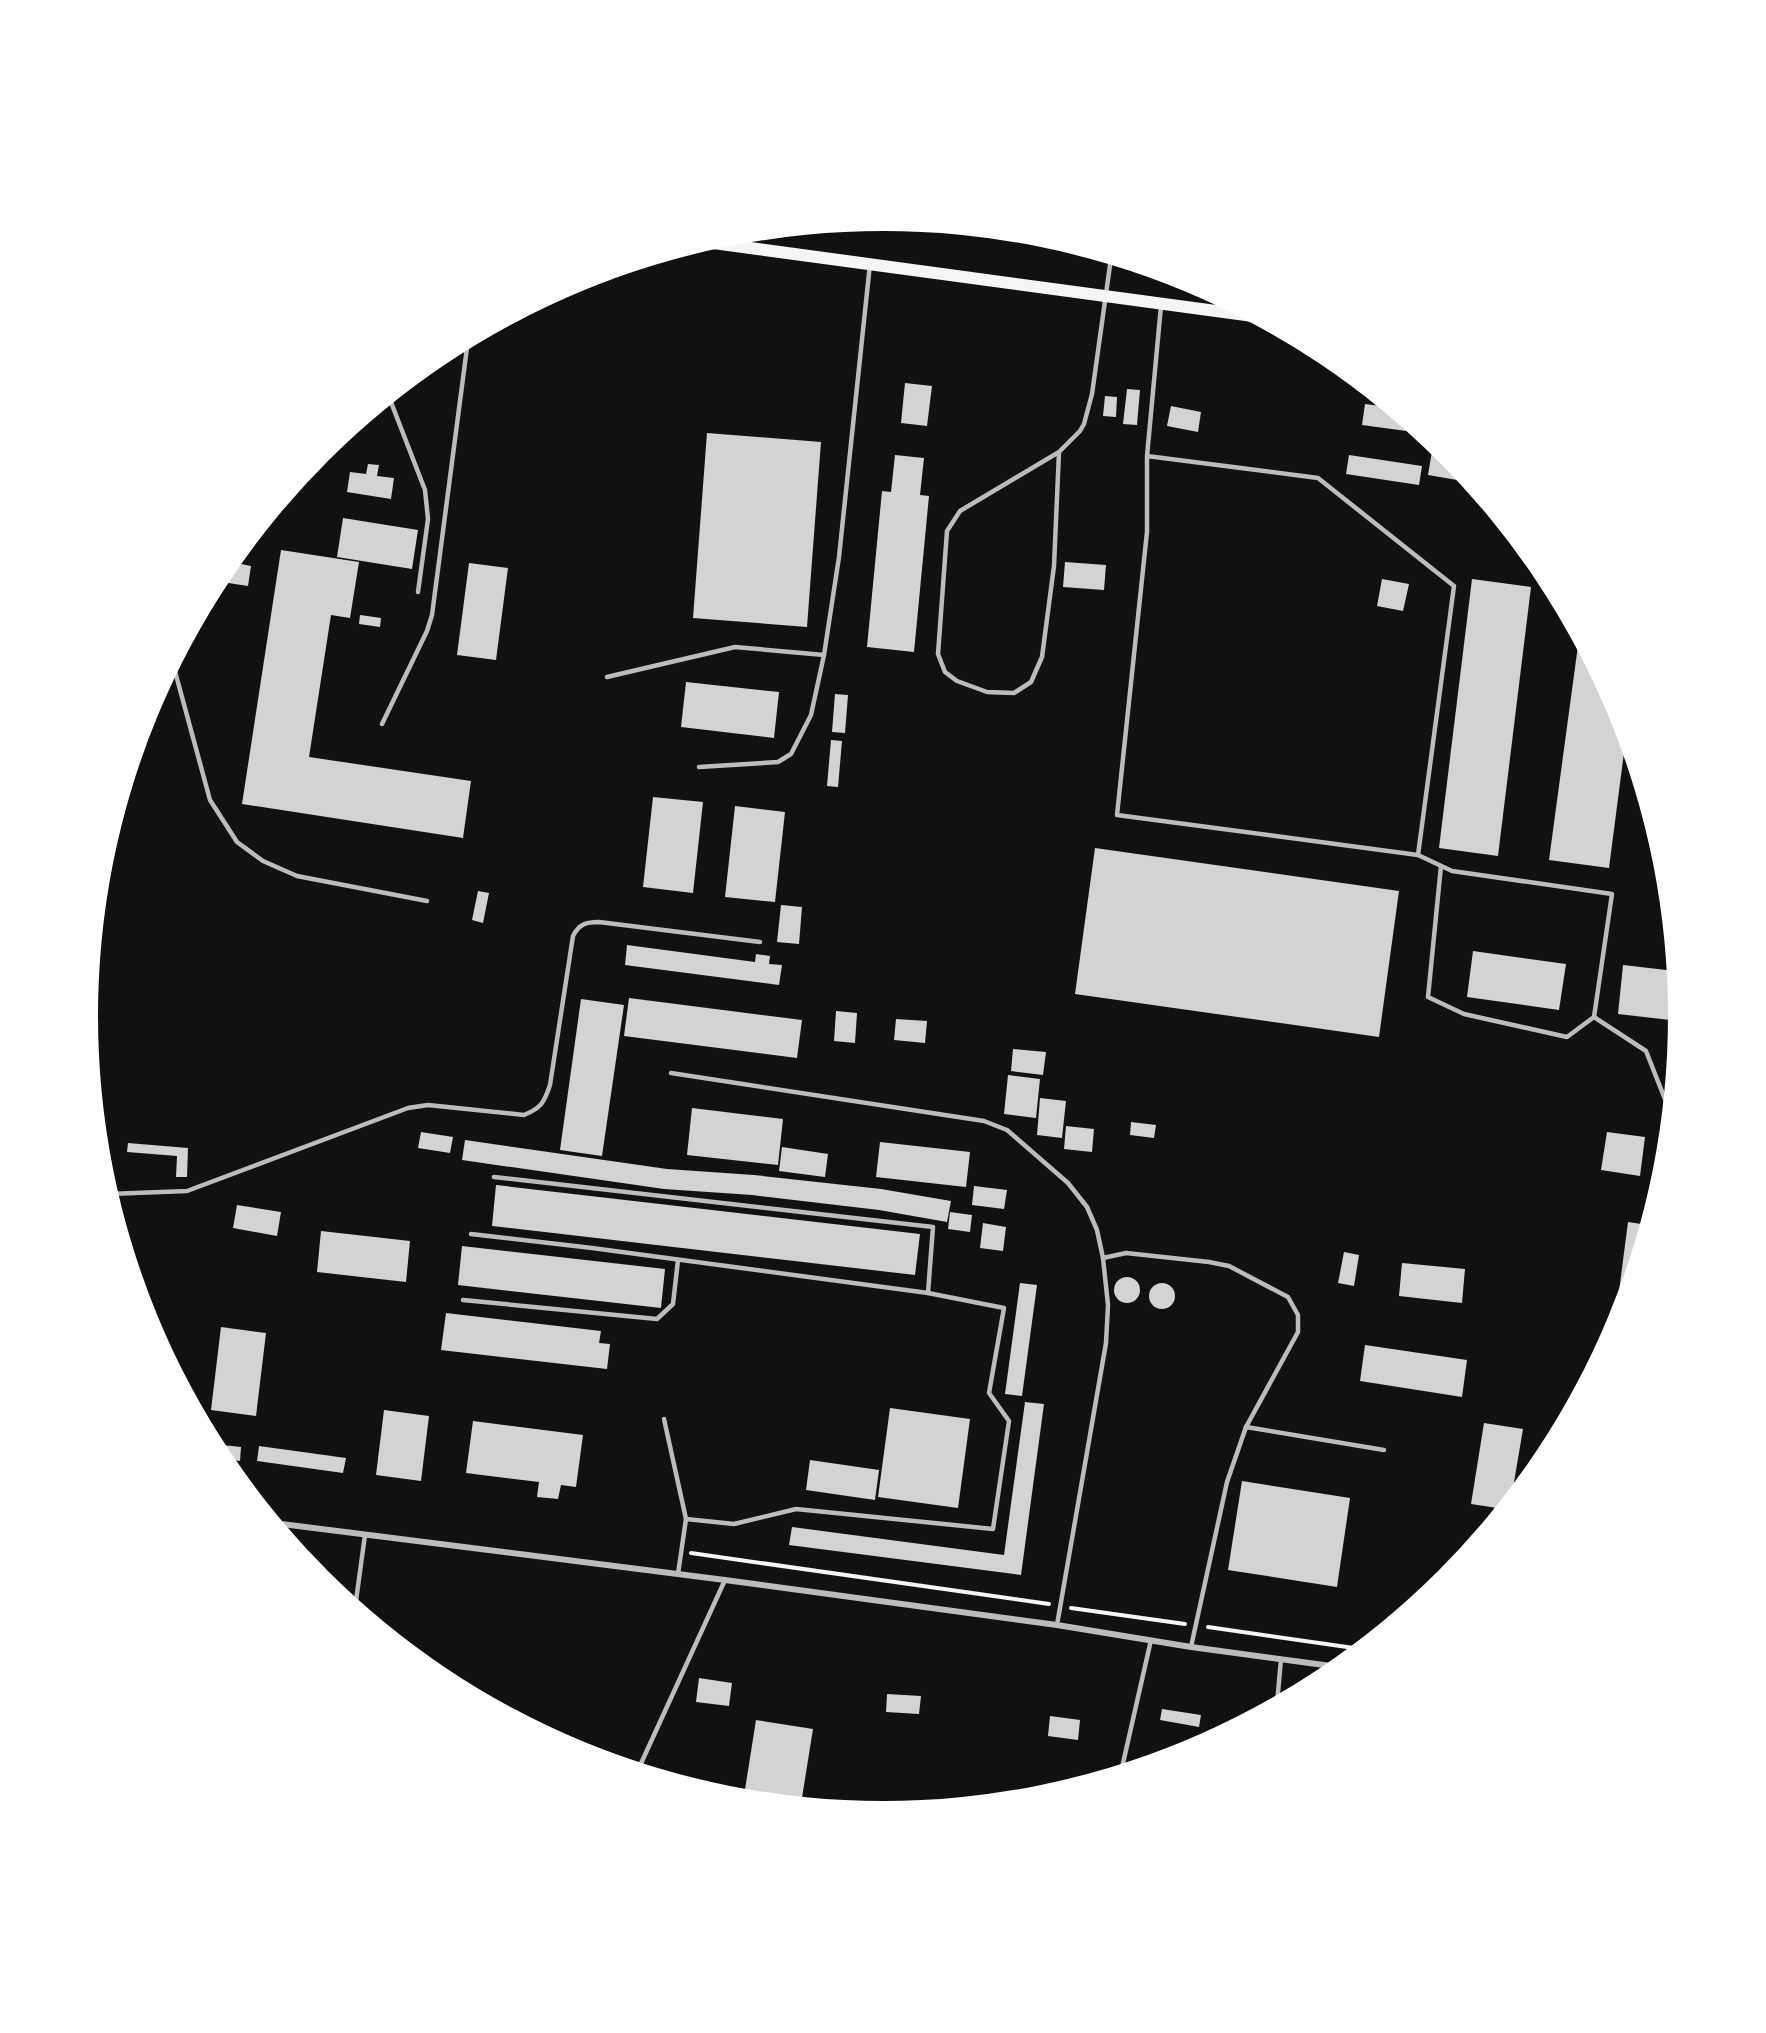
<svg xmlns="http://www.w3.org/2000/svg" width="1766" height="2033" font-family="Merriweather,serif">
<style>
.building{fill:#d3d3d3}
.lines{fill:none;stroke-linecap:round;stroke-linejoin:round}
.path{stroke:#f5f5f5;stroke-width:4}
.service{stroke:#bcbcbc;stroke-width:4.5}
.minor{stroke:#bcbcbc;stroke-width:6}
.secondary{stroke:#f5f5f5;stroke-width:12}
</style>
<rect width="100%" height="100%" fill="#111"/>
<g class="building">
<polygon points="905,383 932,386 927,426 901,423"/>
<polygon points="1127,389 1140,390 1137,425 1123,424"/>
<polygon points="1105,396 1117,397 1116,417 1103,416"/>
<polygon points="1365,404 1389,407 1421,433 1362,425"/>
<polygon points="1171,406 1201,412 1198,432 1167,426"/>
<polygon points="707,433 821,442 807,627 693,618"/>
<polygon points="1433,445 1446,454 1464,475 1463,481 1428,475"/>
<polygon points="895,455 924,458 920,495 929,496 914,652 867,647 882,491 891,492"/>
<polygon points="1349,455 1422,466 1419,485 1346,474"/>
<polygon points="368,464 379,465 377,476 394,478 391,499 347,492 350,472 366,474"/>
<polygon points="343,518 418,530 412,569 337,557"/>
<polygon points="281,550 359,562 350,618 331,615 309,757 471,781 463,838 242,804"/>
<polygon points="231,562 251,566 248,586 228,583"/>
<polygon points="1065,562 1106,565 1104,590 1063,587"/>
<polygon points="469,563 508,568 496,660 457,655"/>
<polygon points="1382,579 1409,584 1403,611 1377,606"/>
<polygon points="1472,579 1531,587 1498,856 1439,848"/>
<polygon points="360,615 381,618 380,627 359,624"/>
<polygon points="1579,638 1619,712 1626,737 1609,868 1549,860"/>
<polygon points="686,682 779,692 774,738 681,727"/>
<polygon points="835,694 848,695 845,733 832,732"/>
<polygon points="831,740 842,741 838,787 827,786"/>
<polygon points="653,797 703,802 693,893 643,887"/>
<polygon points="735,806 785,812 775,902 725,897"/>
<polygon points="1095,848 1399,891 1379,1037 1075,994"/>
<polygon points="478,891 489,893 483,923 472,920"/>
<polygon points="781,905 802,907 799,944 777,942"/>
<polygon points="627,945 755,962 756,954 770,956 769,964 782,965 779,985 625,965"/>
<polygon points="1473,951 1566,964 1559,1010 1467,997"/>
<polygon points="1623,965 1675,971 1679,1021 1618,1014"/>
<polygon points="629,998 802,1020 797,1058 624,1036"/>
<polygon points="581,999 624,1005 602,1156 560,1150"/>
<polygon points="836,1011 857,1013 855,1043 834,1041"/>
<polygon points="896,1019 927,1021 925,1043 894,1040"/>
<polygon points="1013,1049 1046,1052 1043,1075 1011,1071"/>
<polygon points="1008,1075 1040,1079 1036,1118 1004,1114"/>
<polygon points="1040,1098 1066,1101 1062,1138 1037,1135"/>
<polygon points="692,1108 783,1119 778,1165 687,1155"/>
<polygon points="1131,1122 1156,1125 1154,1138 1130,1135"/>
<polygon points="1066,1126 1094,1129 1092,1152 1064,1149"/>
<polygon points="421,1132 453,1137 450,1153 418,1148"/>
<polygon points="1607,1132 1645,1137 1640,1176 1601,1170"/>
<polygon points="465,1140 667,1169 754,1175 881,1189 951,1201 947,1222 879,1210 752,1195 664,1189 462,1160"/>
<polygon points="880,1142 970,1152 966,1187 876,1177"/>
<polygon points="128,1143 188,1148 187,1177 176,1177 177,1156 127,1152"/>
<polygon points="782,1147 828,1154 825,1177 779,1171"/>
<polygon points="496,1185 920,1234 915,1275 492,1226"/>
<polygon points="974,1186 1007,1190 1004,1209 972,1205"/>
<polygon points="237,1205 281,1212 277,1236 233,1228"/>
<polygon points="950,1212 972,1215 970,1232 948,1229"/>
<polygon points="1628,1222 1648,1225 1618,1321 1614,1330"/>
<polygon points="983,1223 1006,1227 1003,1251 980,1248"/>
<polygon points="321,1231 410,1241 406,1282 317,1272"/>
<polygon points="462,1246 665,1269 661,1308 458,1285"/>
<polygon points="1344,1252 1359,1255 1354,1286 1338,1283"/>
<polygon points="1402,1263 1465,1269 1462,1303 1399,1296"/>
<circle cx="1127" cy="1290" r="13"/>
<circle cx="1162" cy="1296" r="13"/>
<polygon points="1020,1283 1037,1285 1022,1396 1005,1394"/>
<polygon points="446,1313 601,1331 599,1343 610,1344 607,1369 441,1350"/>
<polygon points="221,1327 266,1333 256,1416 211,1410"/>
<polygon points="1365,1345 1467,1360 1462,1397 1360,1381"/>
<polygon points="1025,1402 1044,1404 1021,1575 789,1545 792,1527 1004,1555"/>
<polygon points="890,1408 970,1419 958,1508 878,1497"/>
<polygon points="384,1410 429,1416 421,1481 376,1475"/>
<polygon points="473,1421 583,1435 576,1487 561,1485 558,1499 537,1497 539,1482 466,1473"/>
<polygon points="1484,1423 1523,1429 1511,1500 1504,1509 1471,1504"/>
<polygon points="213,1444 241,1447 240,1461 221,1458"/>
<polygon points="259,1446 346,1458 343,1473 257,1461"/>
<polygon points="810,1460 879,1470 875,1500 806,1490"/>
<polygon points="1242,1481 1350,1498 1337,1587 1228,1570"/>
<polygon points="699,1678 732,1683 729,1706 696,1702"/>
<polygon points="887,1694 921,1696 919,1714 886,1712"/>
<polygon points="1162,1709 1201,1715 1199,1727 1160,1720"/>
<polygon points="1050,1716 1080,1720 1078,1740 1048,1736"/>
<polygon points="756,1720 813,1729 801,1804 744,1796"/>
</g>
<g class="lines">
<g class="path">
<polyline points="691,1553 1049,1604"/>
<polyline points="1071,1608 1185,1624"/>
<polyline points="1208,1627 1361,1649"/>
</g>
<g class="service">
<polyline points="389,397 425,490 428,519 418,592"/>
<polyline points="1059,452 1054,566 1042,657 1031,682 1014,693 987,692 957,681 945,672 938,654 947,531 960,511 1059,452 1080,431 1084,424 1092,394 1111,258"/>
<polyline points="1147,456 1318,478 1454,586 1418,855 1117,815 1147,532 1147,456 1161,306"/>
<polyline points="173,664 210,800 237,842 263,861 297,876 427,901"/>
<polyline points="607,677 735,647 824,655"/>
<polyline points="382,724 427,631 432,615 468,340"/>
<polyline points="699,767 778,762 791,754 811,715 824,655 839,557 870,264"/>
<polyline points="1418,855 1452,871 1612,894 1594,1017 1567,1037 1464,1014 1428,997 1441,866"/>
<polyline points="1594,1017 1646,1051 1670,1112"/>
<polyline points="671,1073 984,1121 1007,1130 1068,1183 1087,1207 1097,1230 1103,1258 1108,1305 1106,1343 1057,1625"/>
<polyline points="494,1177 933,1227 928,1293"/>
<path d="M109 1194 187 1191 408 1108 428 1105 524 1115C541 1108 544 1103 550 1085L573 936C579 924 586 922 599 922L760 942"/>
<polyline points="471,1234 592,1248 928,1293 1004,1308 989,1393 1009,1421 993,1529 796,1509 734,1524 686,1519 678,1574"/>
<polyline points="1103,1258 1126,1253 1209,1262 1229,1266 1288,1297 1298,1315 1298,1332 1246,1427"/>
<polyline points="463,1300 657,1319 673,1304 678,1260"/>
<polyline points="664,1419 686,1519"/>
<polyline points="355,1608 365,1535"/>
<polyline points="1191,1647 1227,1482 1246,1427 1384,1450"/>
<polyline points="1277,1704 1281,1659"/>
<polyline points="638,1770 725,1580"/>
<polyline points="1121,1772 1151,1640"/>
</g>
<polyline class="minor" points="274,1523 725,1580 1057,1625 1191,1647 1339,1667"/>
<polyline class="secondary" points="706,242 1253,316"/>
</g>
<path d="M0 0H1766V2033H0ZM98 1016a785 785 0 1 1 1570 0a785 785 0 1 1-1570 0Z" fill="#fefefe" fill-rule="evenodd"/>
</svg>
